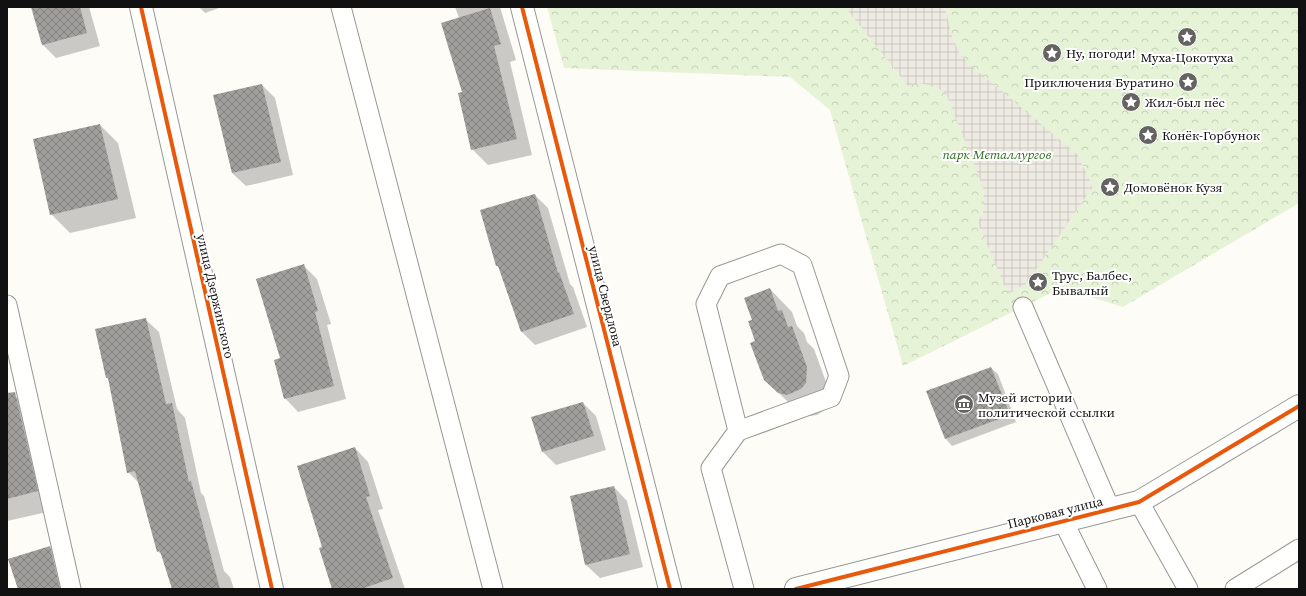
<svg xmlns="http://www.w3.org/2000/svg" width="1306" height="596" font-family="'Source Serif 4',serif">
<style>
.park{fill:url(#park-crowns)}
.plaza{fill:url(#plaza-grid)}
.shadow{fill:#0003}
.building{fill:url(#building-cross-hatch)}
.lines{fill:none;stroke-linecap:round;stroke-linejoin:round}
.lane-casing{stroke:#979795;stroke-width:21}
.street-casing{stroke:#979795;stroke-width:24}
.lane{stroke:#fffffe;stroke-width:19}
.street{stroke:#fffffe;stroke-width:22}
.cycleway-casing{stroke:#fff;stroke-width:6}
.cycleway{stroke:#e8590c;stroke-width:4}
.labels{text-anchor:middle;stroke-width:4;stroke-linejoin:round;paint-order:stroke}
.poi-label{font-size:13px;fill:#111;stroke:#fff;text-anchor:start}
.park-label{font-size:13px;font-style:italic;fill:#2f6b1f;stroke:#fff}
.street-label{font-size:13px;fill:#111;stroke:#fff}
</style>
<defs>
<pattern id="park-crowns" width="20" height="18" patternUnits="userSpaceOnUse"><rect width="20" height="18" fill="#e7f3d7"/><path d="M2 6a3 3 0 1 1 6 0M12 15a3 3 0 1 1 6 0" fill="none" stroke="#c5cfb8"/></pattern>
<pattern id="plaza-grid" width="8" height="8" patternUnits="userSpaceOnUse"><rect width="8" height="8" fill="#edebe2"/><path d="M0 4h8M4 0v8" fill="none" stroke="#cac8c1"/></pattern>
<pattern id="building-cross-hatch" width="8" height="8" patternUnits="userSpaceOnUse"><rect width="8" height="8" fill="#a19f9c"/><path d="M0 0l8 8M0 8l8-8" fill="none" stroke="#82807e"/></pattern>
</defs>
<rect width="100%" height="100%" fill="#fdfcf7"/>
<polygon class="park" points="547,7 1299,7 1299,203 1123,307 1061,288 903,366 830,110 790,77 564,68"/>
<polygon class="plaza" points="845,7 945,7 952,37 959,52 969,64 1077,154 1091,183 1092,188 1026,284 1008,294 978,223 983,212 984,190 946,93 933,86 919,83 908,86"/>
<g class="shadow">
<polygon points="32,7 89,7 100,46 56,58 43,45"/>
<polygon points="199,7 222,7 205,13"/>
<polygon points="455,7 500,7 516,60 510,62 532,155 488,165 472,149 459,18"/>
<polygon points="262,85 275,98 293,175 246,186 232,173 214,96"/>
<polygon points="100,125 118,143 136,218 70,233 51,214"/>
<polygon points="535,195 548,208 570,284 573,287 587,327 535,345 522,332 500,269 497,266"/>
<polygon points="304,266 317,279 331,324 327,325 346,399 298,412 285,398"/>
<polygon points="770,289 792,312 797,326 804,333 807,342 814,349 829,390 827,406 823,411 817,415 810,416 801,415 765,379 753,321"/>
<polygon points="145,319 159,332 177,409 185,418 201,493 204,496 224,571 230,577 234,589 173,589 163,557 158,551 140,484 128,472 109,380 107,378"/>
<polygon points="991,368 998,374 1016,422 952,446 946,439 928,392"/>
<polygon points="16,397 35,416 56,510 7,521 7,400"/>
<polygon points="583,403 596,416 606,450 556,465 543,452 532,418"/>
<polygon points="355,448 368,462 383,509 378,510 405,589 333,589"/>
<polygon points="614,487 627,501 643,567 600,578 586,565"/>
<polygon points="50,547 63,561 70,589 19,589"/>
</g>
<g class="building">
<polygon points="31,7 80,7 87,33 42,45"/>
<polygon points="490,8 501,44 494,46 517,139 471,150 458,93 462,92 441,23"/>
<polygon points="262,84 281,162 232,173 213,95"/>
<polygon points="100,124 118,199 50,215 33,139"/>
<polygon points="535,194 558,273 559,272 574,314 521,332 498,266 496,266 480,210"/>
<polygon points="304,264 318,311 315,312 334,386 284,399 274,360 280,358 256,279"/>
<polygon points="770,288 778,311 782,310 788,327 792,326 807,367 806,383 801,389 787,395 778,393 764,380 750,343 755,341 748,321 752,320 744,298"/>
<polygon points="146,318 166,404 172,403 189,482 191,481 220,589 172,589 160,551 157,552 135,471 127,473 108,378 106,378 95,329"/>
<polygon points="991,367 1010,415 945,439 926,391"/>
<polygon points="15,392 38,491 7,499 7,393"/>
<polygon points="583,402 594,436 542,452 531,417"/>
<polygon points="355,447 370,496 366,497 393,578 361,589 332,589 319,548 322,547 297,466"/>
<polygon points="614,486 630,554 585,565 570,496"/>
<polygon points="50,546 60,589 18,589 8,559"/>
</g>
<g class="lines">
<g class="lane-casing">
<g id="lane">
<polyline points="341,7 493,589"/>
<polyline points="7,305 71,589"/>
<polyline points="1023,307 1110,509"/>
<polyline points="738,431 706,304 720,276 781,254 802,265 839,376 831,397 738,431 711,468 744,589"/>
<polyline points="1139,502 1188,589"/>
<polyline points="1063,521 1097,589"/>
<polyline points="1235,589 1299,549"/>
</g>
</g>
<g class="street-casing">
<g id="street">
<polyline points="141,7 272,589"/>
<polyline points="522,7 670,589"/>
<polyline points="796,589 1139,502 1299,406"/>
</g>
</g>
<use href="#lane" class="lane"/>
<use href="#street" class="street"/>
<g class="cycleway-casing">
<g id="cycleway">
<polyline points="141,7 272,589"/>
<polyline points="522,7 670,589"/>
<polyline points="796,589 1139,502 1299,406"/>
</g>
</g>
<use href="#cycleway" class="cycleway"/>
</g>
<defs>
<g id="sight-disc" transform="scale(1)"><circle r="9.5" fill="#646362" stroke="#fff"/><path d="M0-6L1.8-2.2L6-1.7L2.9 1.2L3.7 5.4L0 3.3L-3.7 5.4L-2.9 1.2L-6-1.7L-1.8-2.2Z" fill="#fff"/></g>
<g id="museum-disc" transform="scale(1)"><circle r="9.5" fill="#646362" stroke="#fff"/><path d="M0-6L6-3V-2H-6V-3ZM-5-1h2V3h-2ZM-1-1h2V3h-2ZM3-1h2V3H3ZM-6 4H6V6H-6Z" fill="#fff"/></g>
</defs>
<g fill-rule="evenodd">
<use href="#sight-disc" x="1187" y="37"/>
<use href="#sight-disc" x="1052" y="53"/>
<use href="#sight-disc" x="1188" y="82"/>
<use href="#sight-disc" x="1131" y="102"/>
<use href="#sight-disc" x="1148" y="135"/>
<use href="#sight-disc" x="1110" y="187"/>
<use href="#sight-disc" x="1038" y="282"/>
<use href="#museum-disc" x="964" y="404"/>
</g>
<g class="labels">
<g class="poi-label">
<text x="1066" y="58">Ну, погоди!</text>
<text x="1187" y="62" text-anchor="middle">Муха-Цокотуха</text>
<text x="1174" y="87" text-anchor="end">Приключения Буратино</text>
<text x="1145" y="107">Жил-был пёс</text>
<text x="1162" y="140">Конёк-Горбунок</text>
<text x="1124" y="192">Домовёнок Кузя</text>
<text x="1052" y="280">Трус, Балбес,<tspan x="1052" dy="15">Бывалый</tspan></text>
<text x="978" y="402">Музей истории<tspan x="978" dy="15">политической ссылки</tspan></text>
</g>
<g class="park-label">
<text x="997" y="159">парк Металлургов</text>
</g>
<g class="street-label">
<text transform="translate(216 296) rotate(77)" y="5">улица Дзержинского</text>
<text transform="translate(606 296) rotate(76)" y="5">улица Свердлова</text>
<text transform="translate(1055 512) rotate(-14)" y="5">Парковая улица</text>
</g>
</g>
<rect width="1306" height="596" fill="none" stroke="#111111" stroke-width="16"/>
</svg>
